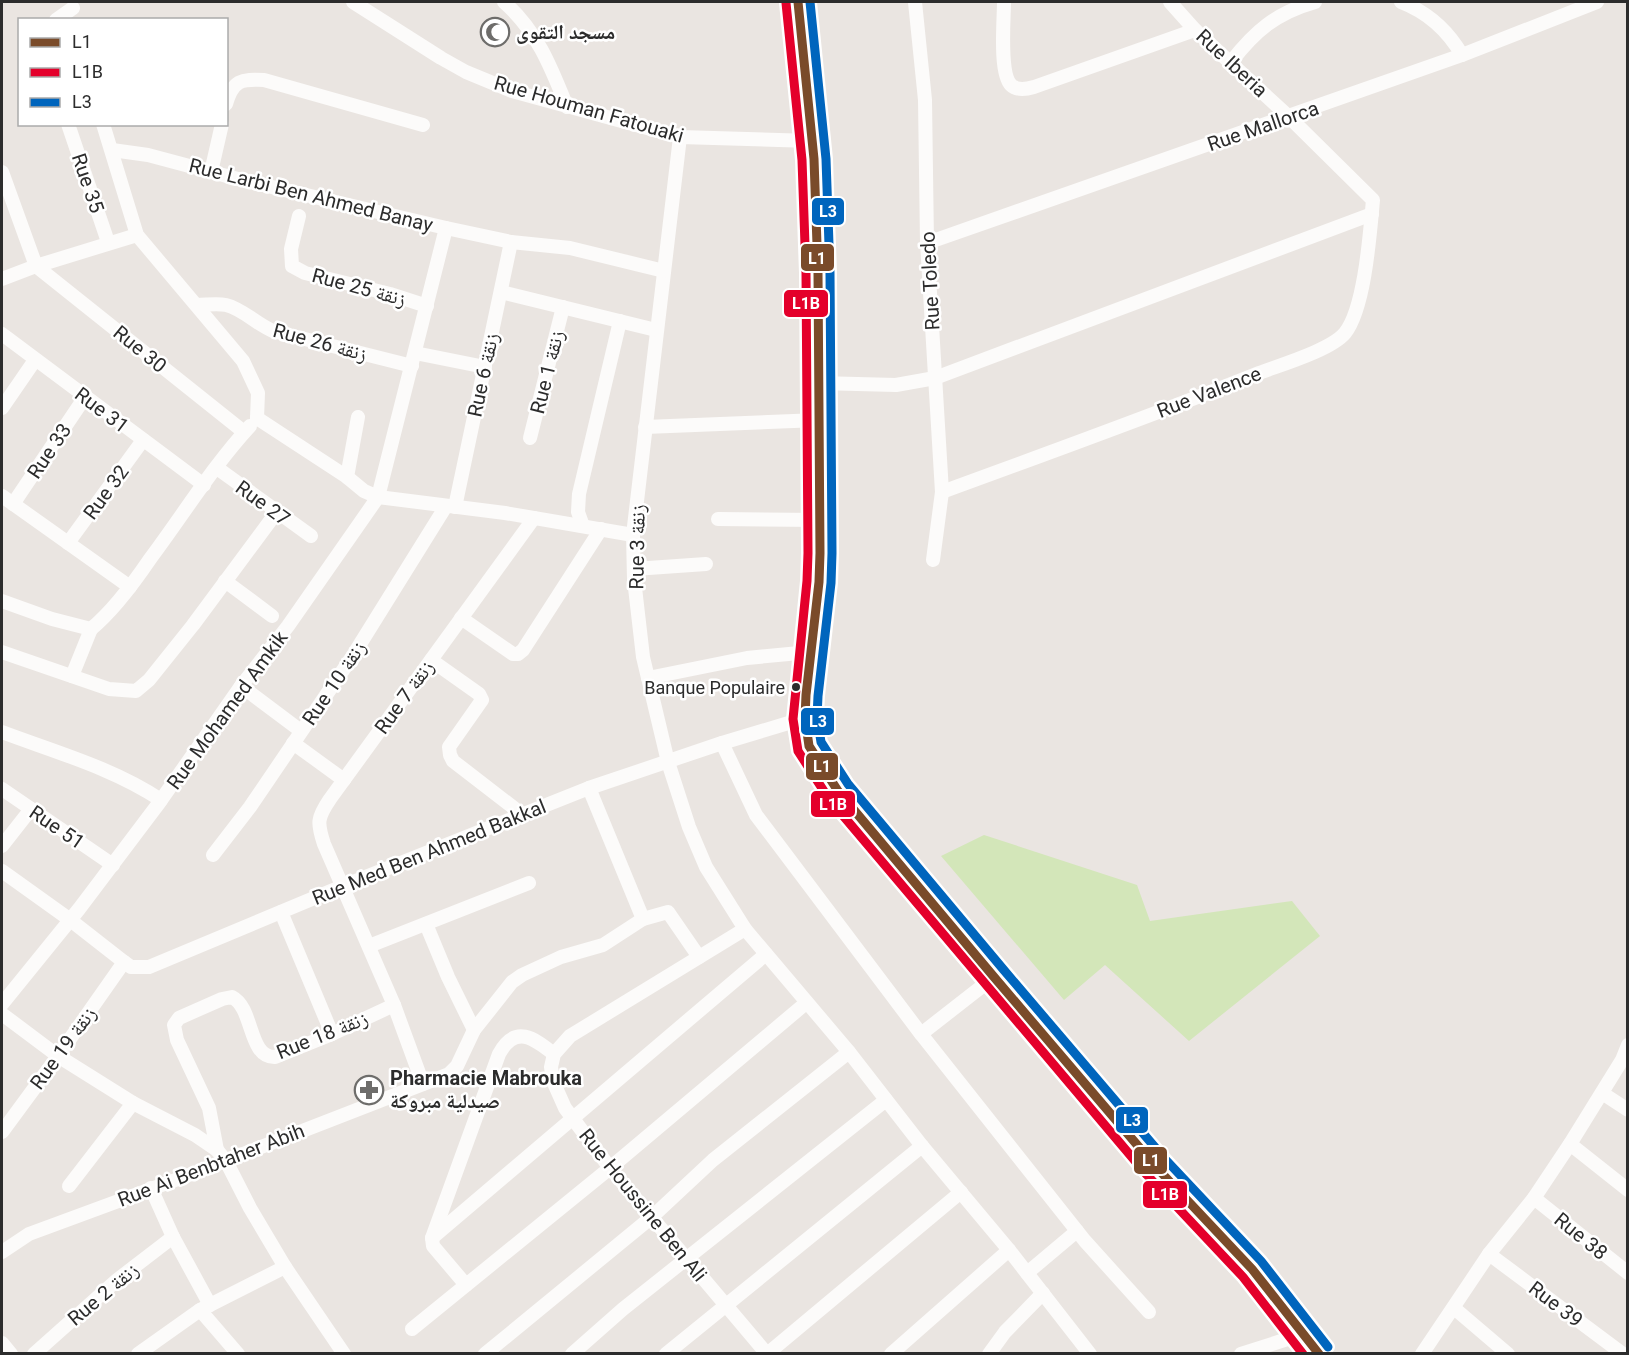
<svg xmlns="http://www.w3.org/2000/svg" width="1629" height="1355" font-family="Roboto,'Noto Naskh Arabic',sans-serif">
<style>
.green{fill:#d3e6b9}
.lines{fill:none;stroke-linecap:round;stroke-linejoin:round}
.street{stroke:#fcfbfa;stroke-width:14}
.secondary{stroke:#fcfbfa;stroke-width:20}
.bus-1-casing{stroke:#fff;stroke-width:14}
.bus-2-casing{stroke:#fff;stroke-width:14}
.bus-3-casing{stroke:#fff;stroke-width:14}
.bus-1{stroke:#7a4b2a;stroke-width:9}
.bus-2{stroke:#e4002b;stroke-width:9}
.bus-3{stroke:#0065bd;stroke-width:9}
.bus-dot{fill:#2c2c2c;stroke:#fff;stroke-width:2}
.labels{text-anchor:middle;stroke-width:5;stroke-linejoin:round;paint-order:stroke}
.bus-label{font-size:18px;fill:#2c2c2c;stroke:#fff;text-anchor:end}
.poi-label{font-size:20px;font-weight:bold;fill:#2c2c2c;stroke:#fff;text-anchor:start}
.street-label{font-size:20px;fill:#2c2c2c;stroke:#fff}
.line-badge{stroke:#fff;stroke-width:2}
.badge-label{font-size:16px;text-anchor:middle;font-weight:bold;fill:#fff}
</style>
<rect width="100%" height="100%" fill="#eae5e1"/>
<polygon class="green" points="984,835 1137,885 1150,921 1292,901 1320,936 1189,1041 1105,965 1064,1000 941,856"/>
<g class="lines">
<g class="street">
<polyline points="353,2 441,58 466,72 512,91 680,137 812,141"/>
<path d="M504 2C537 31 551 67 567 107"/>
<polyline points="915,2 925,100 927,243 942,492 933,560"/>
<path d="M1004 2C1004 20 999 73 1011 85 1017 91 1027 89 1034 87L1195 30"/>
<path d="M1401 2C1427 12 1448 31 1462 55"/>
<polyline points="56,20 73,8"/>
<path d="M1231 62C1255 31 1276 13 1315 2"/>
<path d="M226 104C233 80 241 79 264 80L423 125"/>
<polyline points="68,124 108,242"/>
<polyline points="103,124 137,235 243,361 258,393 257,418"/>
<polyline points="680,137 633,535 634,579 643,657 668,762 689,827 706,867 745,929 849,1052 922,1146 1009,1250 1090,1354"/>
<polyline points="112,150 148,155 238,179 446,228 511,242 570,248 664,271"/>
<polyline points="2,172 36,266 244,432"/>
<polyline points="211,172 222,124"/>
<polyline points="299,216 291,249 292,266 305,273 390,294 427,306"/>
<polyline points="927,243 1462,55 1597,2"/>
<polyline points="2,279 36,266 137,235"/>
<polyline points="501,292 656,330"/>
<path d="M197 305C206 305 217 303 226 305 243 309 256 324 273 331L412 366"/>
<polyline points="2,334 204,485"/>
<polyline points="415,353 485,367"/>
<polyline points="818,383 896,385 935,378 1372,214"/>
<polyline points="2,408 35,360"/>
<polyline points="257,418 347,477 364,491 378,497 505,513 633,535"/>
<polyline points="645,427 819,420"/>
<polyline points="530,438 563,307"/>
<polyline points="217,468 311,536"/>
<polyline points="347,477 358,417"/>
<path d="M942 492C1048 453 1154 415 1259 373 1280 365 1331 350 1345 333 1365 308 1370 232 1373 200L1289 117 1195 30 1170 2"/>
<polyline points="2,496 130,587"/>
<polyline points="13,504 85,397"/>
<polyline points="455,507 511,242"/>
<polyline points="718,519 821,520"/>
<polyline points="583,526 578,512 579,494 620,321"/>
<polyline points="68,543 143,440"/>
<polyline points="634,569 706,564"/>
<polyline points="225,581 272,616"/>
<path d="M2 601 52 619 91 629C114 610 133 584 150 559 183 515 213 466 250 426"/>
<polyline points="461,618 513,654 518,654 523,650 601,529"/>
<polyline points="2,652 109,689 136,691 149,680 193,625 276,513"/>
<polyline points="431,660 479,694 482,700 449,747 450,755 453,761 523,815"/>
<polyline points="72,676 91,629"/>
<polyline points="648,678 747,658 810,652"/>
<polyline points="241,686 301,731"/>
<path d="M2 732C55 752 113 768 161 800"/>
<polyline points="293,743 344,780"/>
<polyline points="722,743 756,815 921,1034 1085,1241 1149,1312"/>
<polyline points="589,788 643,919"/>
<polyline points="2,789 113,865"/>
<polyline points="2,846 31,809"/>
<polyline points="213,855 250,807 352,657 446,506"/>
<polyline points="2,871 69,919 124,962 131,967 149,967 343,886 589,788 722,743 805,718"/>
<polyline points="281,912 332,1034"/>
<polyline points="426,924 448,977 474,1030"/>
<polyline points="745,929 570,1036 554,1054 551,1067 553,1081 565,1108 610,1168 767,1354"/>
<polyline points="369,946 529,883"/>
<polyline points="2,1004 79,909 159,803 241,686 288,626 378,497 446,228"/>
<polyline points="2,1014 58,1056 133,1103 195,1135 217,1150 226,1161 250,1208 285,1267 344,1354"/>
<polyline points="921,1034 994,977"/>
<path d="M423 1084 394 1005 324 844C317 823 317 818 330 799L534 518"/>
<polyline points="1602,1093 1628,1110"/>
<polyline points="2,1132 58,1056 124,962"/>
<polyline points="1570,1144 1628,1190"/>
<path d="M217 1150 209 1108 177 1040 174 1025 179 1018 222 999 232 997C254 1008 248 1058 275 1057L332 1034 394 1005"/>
<polyline points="69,1186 133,1103"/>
<polyline points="151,1188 173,1237 210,1305"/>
<polyline points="1534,1198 1628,1273"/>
<polyline points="432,1238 766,954"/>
<polyline points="2,1252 29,1234 197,1172 449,1074 457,1066 474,1030 512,982 522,975 561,957 603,945 643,919 668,912 699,957"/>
<polyline points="1489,1254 1623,1354"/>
<polyline points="1027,1273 1077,1231"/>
<path d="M466 1285 433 1246 432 1238 499 1054C515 1024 534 1038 554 1054"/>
<polyline points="1454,1308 1508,1354"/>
<polyline points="200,1310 238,1354"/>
<polyline points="412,1329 610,1168 806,1003"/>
<polyline points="2,1343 11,1354"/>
<polyline points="34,1354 117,1280 173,1237"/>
<polyline points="138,1354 200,1310 285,1267"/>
<polyline points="485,1354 653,1216 713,1160 849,1052"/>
<polyline points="572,1354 623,1309 886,1100"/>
<polyline points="666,1354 922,1146"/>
<polyline points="767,1354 961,1192"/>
<polyline points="891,1354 1009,1250"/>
<polyline points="989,1354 1005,1332 1043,1293"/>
<polyline points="1241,1354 1303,1334"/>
<polyline points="1422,1354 1489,1254 1534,1198 1570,1144 1622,1060 1628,1045"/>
</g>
<polyline class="secondary" points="798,2 814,159 818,273 820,553 819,582 806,695 805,718 809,746 838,791 994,977 1156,1167 1252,1269 1319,1354"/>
<g class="bus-1-casing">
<polyline id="bus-1" points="798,2 814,159 818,273 820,553 819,582 806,695 805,718 809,746 838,791 994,977 1156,1167 1252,1269 1319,1354"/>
</g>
<g class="bus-2-casing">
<polyline id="bus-2" points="786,3 802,160 806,273 808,553 807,581 793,719 798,751 829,799 1147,1175 1243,1277 1303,1354"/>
</g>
<g class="bus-3-casing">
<polyline id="bus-3" points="810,2 826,159 830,273 832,553 831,583 818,696 817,717 821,742 848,784 1003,969 1165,1159 1261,1261 1328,1347"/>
</g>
<use href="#bus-1" class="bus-1"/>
<use href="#bus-2" class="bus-2"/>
<use href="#bus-3" class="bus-3"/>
</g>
<defs>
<g id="mosque-ring" transform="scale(1.5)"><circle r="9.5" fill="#fff" stroke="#6e6d6b" stroke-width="1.5"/><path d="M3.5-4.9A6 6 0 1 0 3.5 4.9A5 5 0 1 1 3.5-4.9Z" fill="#6e6d6b"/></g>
<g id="pharmacy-ring" transform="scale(1.5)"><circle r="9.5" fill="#fff" stroke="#6e6d6b" stroke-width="1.5"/><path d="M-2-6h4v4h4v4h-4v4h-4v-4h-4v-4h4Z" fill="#6e6d6b"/></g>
</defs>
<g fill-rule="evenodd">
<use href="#mosque-ring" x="495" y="32"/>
<use href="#pharmacy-ring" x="369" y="1090"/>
</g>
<circle class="bus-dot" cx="796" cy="687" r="5"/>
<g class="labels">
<g class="bus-label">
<text x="785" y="694">Banque Populaire</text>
</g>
<g class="poi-label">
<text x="516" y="39">مسجد التقوى</text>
<text x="390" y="1085">Pharmacie Mabrouka<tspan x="390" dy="23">صيدلية مبروكة</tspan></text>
</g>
<g class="street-label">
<text transform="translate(1232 63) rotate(43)" y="7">Rue Iberia</text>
<text transform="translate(589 109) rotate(16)" y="7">Rue Houman Fatouaki</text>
<text transform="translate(1263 126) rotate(-19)" y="7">Rue Mallorca</text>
<text transform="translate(88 183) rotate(71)" y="7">Rue 35</text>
<text transform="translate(311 195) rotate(14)" y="7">Rue Larbi Ben Ahmed Banay</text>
<text transform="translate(930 281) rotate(-93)" y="7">Rue Toledo</text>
<text transform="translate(359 287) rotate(15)" y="7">Rue 25 زنقة</text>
<text transform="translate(320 342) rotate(15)" y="7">Rue 26 زنقة</text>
<text transform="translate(140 349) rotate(39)" y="7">Rue 30</text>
<text transform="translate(547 372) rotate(-76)" y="7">Rue 1 زنقة</text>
<text transform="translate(483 375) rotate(-78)" y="7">Rue 6 زنقة</text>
<text transform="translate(1209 392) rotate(-21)" y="7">Rue Valence</text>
<text transform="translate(102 410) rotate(37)" y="7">Rue 31</text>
<text transform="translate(49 451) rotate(-56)" y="7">Rue 33</text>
<text transform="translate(106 492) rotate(-54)" y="7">Rue 32</text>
<text transform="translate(263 503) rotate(36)" y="7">Rue 27</text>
<text transform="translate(637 547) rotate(-89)" y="7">Rue 3 زنقة</text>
<text transform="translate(334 683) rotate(-56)" y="7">Rue 10 زنقة</text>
<text transform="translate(404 697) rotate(-54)" y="7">Rue 7 زنقة</text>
<text transform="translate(227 710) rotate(-54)" y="7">Rue Mohamed Amkik</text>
<text transform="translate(57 827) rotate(34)" y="7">Rue 51</text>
<text transform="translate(429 852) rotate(-22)" y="7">Rue Med Ben Ahmed Bakkal</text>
<text transform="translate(322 1035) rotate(-22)" y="7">Rue 18 زنقة</text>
<text transform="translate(63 1048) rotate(-54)" y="7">Rue 19 زنقة</text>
<text transform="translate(211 1165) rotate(-21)" y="7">Rue Ai Benbtaher Abih</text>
<text transform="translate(643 1205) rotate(51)" y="7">Rue Houssine Ben Ali</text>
<text transform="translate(1581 1236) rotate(39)" y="7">Rue 38</text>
<text transform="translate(103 1294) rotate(-40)" y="7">Rue 2 زنقة</text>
<text transform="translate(1556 1304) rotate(37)" y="7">Rue 39</text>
</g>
</g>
<g class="line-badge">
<rect x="811" y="197" width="34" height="29" rx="6" fill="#0065bd"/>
<rect x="800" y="243" width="35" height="29" rx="6" fill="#7a4b2a"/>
<rect x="783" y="289" width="46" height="29" rx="6" fill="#e4002b"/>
<rect x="800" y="707" width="35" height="29" rx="6" fill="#0065bd"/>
<rect x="805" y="752" width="34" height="29" rx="6" fill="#7a4b2a"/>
<rect x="810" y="790" width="46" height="28" rx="6" fill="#e4002b"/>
<rect x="1115" y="1106" width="34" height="28" rx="6" fill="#0065bd"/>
<rect x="1133" y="1146" width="35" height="29" rx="6" fill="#7a4b2a"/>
<rect x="1142" y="1180" width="46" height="29" rx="6" fill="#e4002b"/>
</g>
<g class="badge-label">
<text x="828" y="217">L3</text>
<text x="817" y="264">L1</text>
<text x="806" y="309">L1B</text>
<text x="818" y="727">L3</text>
<text x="822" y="772">L1</text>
<text x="833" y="810">L1B</text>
<text x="1132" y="1126">L3</text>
<text x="1151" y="1166">L1</text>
<text x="1165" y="1200">L1B</text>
</g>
<rect width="1629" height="1355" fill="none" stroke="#2c2c2c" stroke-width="6"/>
<rect x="18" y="18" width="210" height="108" fill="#ffffff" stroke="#ababab" stroke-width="1.5"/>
<rect x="30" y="38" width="30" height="9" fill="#7a4b2a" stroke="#ababab" stroke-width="1.5"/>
<text x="72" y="48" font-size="18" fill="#2c2c2c">L1</text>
<rect x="30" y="68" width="30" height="9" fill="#e4002b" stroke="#ababab" stroke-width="1.5"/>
<text x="72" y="78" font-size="18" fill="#2c2c2c">L1B</text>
<rect x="30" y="98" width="30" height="9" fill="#0065bd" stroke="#ababab" stroke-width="1.5"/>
<text x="72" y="108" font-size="18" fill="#2c2c2c">L3</text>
</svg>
